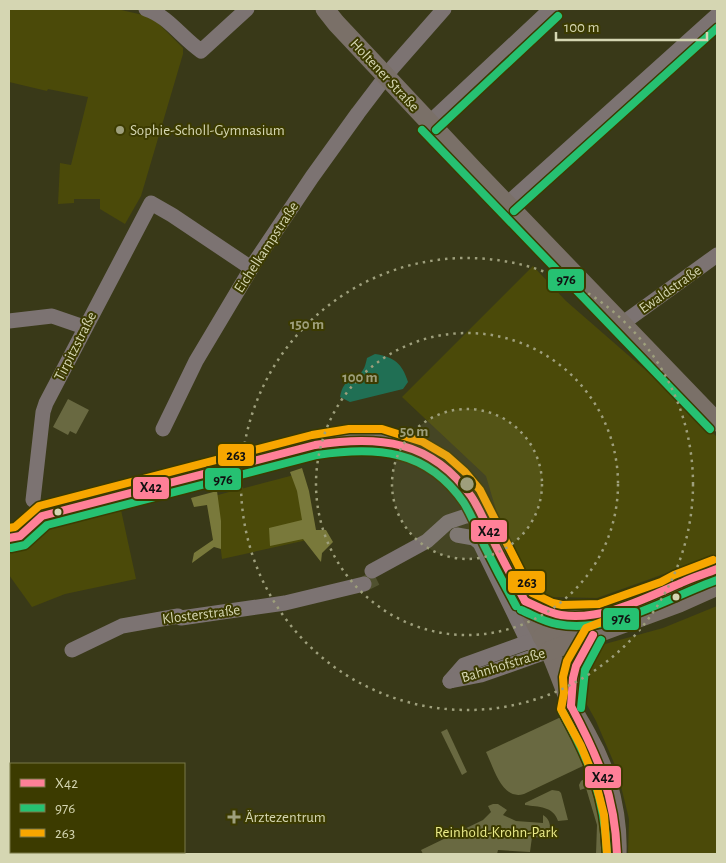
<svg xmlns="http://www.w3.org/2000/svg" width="726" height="863" font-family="'Alegreya Sans',sans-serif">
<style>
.built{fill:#4b4a09}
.green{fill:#696941}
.forest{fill:#79793b}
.water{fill:#206f54}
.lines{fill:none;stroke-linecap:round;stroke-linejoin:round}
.minor-tunnel{stroke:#50512f;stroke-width:15;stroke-dasharray:15 8;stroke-linecap:butt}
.minor{stroke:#7c7372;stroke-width:15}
.major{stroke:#7a7068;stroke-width:19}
.bus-1-casing{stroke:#3c3b00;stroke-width:11}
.bus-2-casing{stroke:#3c3b00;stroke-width:11}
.bus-3-casing{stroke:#3c3b00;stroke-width:11}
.bus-1{stroke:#ff8098;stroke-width:8}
.bus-2{stroke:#26c172;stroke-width:8}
.bus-3{stroke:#f7a600;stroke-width:8}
.ring{fill:none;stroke:#9e9f7c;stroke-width:2.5;stroke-dasharray:2.5 5}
.poi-dot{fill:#9e9f7c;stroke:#3c3b00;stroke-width:2}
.bus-dot{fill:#d5d6b2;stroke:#3c3b00;stroke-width:2}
.labels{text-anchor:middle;stroke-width:4;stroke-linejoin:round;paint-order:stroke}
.street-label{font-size:15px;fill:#d5d6b2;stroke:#3c3b00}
.poi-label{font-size:15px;fill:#d5d6b2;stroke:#3c3b00;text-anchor:start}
.park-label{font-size:15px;fill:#ebeb8a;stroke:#3c3b00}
.centre{fill:#9e9f7c;stroke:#3c3b00;stroke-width:2.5}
.ring-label{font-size:15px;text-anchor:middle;font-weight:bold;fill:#9e9f7c;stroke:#3c3b00;stroke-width:4;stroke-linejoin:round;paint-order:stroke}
.line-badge{stroke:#3c3b00;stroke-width:2}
.pale-badge-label{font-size:14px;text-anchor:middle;font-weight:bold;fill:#111}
</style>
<rect width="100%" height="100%" fill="#393918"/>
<g class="built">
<polygon points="9,9 117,9 143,15 157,22 183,48 183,54 141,196 125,224 100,209 100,199 74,199 74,203 58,204 60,163 71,165 88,97 48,89 47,91 9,82"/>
<polygon points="533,266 566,301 674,395 717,437 717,555 597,598 551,597 533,589 496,510 486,476 402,397"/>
<polygon points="294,475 307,540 222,559 214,496"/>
<polygon points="121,510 136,579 65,594 32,607 9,575 9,551 30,540 45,528"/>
<polygon points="717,606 717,854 628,854 629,819 617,770 596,721 581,694 582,668 594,647 663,628"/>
</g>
<g class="green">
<polygon points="68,399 89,410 76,434 70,431 68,435 53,427"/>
<path d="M561 717 585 765 524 794C502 801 494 768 486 752Z"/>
<polygon points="447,729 467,772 462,775 441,732"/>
<path d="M589 776C599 802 605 826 604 854H596L597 825 586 788 580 790 579 785 581 781Z"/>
<path d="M552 790 559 791 561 793 568 820 558 821C553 806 539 807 525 805V803Z"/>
<path d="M493 804H498L507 810 503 815 516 821 543 823V815C552 820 550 829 550 838L532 837 530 852 498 850 497 854H423L421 850 483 820 491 812 488 806Z"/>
</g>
<g class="forest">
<polygon points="302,468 309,491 316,530 326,530 333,542 322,553 321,562 303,539 270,546 269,528 302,520 297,491 290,472"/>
<polygon points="217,491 221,521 221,549 214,547 192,563 194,553 213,540 207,505 194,507 191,498"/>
</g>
<path class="water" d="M375 354C394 357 402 363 408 382L403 389 350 402 340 397C344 376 354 383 363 370 365 367 366 362 367 358Z"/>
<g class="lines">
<polyline class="minor-tunnel" points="364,584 376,578"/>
<g class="minor">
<path d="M146 9C168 16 182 38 201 51L247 9"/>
<polyline points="429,123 551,9"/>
<polyline points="507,204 717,15"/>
<polyline points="9,321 52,316 84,327"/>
<polyline points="623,323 717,255"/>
<polyline points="163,429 196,361 255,262 312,177 358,113 393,67 444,9"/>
<polyline points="33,500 43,412 46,403 151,203 172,215 251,268"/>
<polyline points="457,535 474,538 480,543 528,642 549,651"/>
<polyline points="372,571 427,541 448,522 466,516 482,514"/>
<polyline points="72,650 122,626 178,616 181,618 285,603 364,584"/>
<polyline points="450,681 464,665 536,639"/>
<polyline points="450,681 481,675 549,651"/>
</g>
<g class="major">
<polyline points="325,9 336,23 474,170 717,422"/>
<path d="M9 538 20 536 42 516 315 445C362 436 402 435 441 464 476 490 489 532 507 569 521 597 537 624 550 652 558 670 564 688 571 705 575 715 582 725 587 735 595 749 602 765 607 780 614 804 618 829 617 854"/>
<path d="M525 601C550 612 561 616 589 615"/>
<polyline points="542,637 665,591 678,584 717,569"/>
<polyline points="549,651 679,603 717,586"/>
<polyline points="573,699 573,678 576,665 593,635"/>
</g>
<g class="bus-1-casing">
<g id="bus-1">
<path d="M9 538 20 536 42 516 315 445C379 435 431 440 471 496 480 509 486 525 493 540 503 561 514 581 525 601"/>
<path d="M525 601C536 606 548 613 561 615 603 621 643 599 681 583 693 577 705 574 717 569"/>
<path d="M571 706C598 757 615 795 617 854"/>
<polyline points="571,706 573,678 576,666 593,635"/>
</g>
</g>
<g class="bus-2-casing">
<g id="bus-2">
<polyline points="422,130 710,429"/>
<polyline points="436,130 558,16"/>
<polyline points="514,211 717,28"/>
<path d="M11 548 25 545 47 525 317 455C376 446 427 449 464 503 472 516 478 531 484 545 494 565 505 586 516 606"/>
<path d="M521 610C533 615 544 622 557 624 610 635 669 597 717 580"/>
<polyline points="581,708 585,670 601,640"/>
<path d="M562 711C589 760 605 797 607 854"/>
</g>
</g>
<g class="bus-3-casing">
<g id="bus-3">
<polyline points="9,528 15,527 39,506 312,435 349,429 382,429 423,442 447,456 465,472 480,490 532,593 553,603 562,605 599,604 661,582 674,575 713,560"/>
<polyline points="607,854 604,815 595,780 581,746 561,709 564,693 563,677 567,661 586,628 633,610"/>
</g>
</g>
<use href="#bus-1" class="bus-1"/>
<use href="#bus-2" class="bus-2"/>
<use href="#bus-3" class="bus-3"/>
</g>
<circle cx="467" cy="484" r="75" fill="#9e9f7c" fill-opacity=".12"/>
<g class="ring">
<circle cx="467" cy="484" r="75"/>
<circle cx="467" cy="484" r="151"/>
<circle cx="467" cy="484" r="226"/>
</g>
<g class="poi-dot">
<circle cx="120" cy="130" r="5"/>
<path d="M231.5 809.5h5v5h5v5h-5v5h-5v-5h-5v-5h5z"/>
</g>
<g class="bus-dot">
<circle cx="58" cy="512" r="4.5"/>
<circle cx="676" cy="597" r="4.5"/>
</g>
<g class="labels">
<g class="street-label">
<text transform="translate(385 75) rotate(47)" y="5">Holtener Straße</text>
<text transform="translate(266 247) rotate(-57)" y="5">Eichelkampstraße</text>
<text transform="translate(670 289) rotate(-35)" y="5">Ewaldstraße</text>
<text transform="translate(75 346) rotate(-63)" y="5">Tirpitzstraße</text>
<text transform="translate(201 614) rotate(-7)" y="5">Klosterstraße</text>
<text transform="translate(503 665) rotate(-17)" y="5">Bahnhofstraße</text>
</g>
<g class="poi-label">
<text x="130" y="135">Sophie-Scholl-Gymnasium</text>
<text x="245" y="822">Ärztezentrum</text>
</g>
<g class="park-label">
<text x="496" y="837">Reinhold-Krohn-Park</text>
</g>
</g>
<circle cx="467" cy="484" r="8" class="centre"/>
<g class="ring-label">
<text x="307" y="329">150 m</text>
<text x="360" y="382">100 m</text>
<text x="414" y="436">50 m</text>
</g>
<g class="line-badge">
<rect x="547" y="268" width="38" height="24" rx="5" fill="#26c172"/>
<rect x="217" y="443" width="38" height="24" rx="5" fill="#f7a600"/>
<rect x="204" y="467" width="38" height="24" rx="5" fill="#26c172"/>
<rect x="132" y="476" width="38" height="24" rx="5" fill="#ff8098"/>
<rect x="470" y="519" width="38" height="24" rx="5" fill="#ff8098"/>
<rect x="507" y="570" width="39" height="24" rx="5" fill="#f7a600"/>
<rect x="602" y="607" width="38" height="24" rx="5" fill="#26c172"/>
<rect x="584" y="765" width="38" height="24" rx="5" fill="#ff8098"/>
</g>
<g class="pale-badge-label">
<text x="566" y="284">976</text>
<text x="236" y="460">263</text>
<text x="223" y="484">976</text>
<text x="151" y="492">X42</text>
<text x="489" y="536">X42</text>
<text x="527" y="587">263</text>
<text x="621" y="623">976</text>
<text x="603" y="782">X42</text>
</g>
<rect width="726" height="863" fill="none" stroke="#d5d6b2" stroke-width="20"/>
<rect x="10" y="763" width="175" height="90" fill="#3c3b00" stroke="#797947"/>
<rect x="20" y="779" width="25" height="8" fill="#ff8098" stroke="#797947"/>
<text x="55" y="788" font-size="15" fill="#d5d6b2">X42</text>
<rect x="20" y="804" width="25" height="8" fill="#26c172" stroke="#797947"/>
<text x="55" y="813" font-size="15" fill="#d5d6b2">976</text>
<rect x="20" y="829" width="25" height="8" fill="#f7a600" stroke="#797947"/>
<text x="55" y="838" font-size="15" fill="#d5d6b2">263</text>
<path d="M556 32v8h151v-8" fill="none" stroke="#d5d6b2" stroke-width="2.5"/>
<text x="564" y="32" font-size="15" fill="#d5d6b2" stroke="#3c3b00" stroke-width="4" paint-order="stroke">100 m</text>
</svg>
